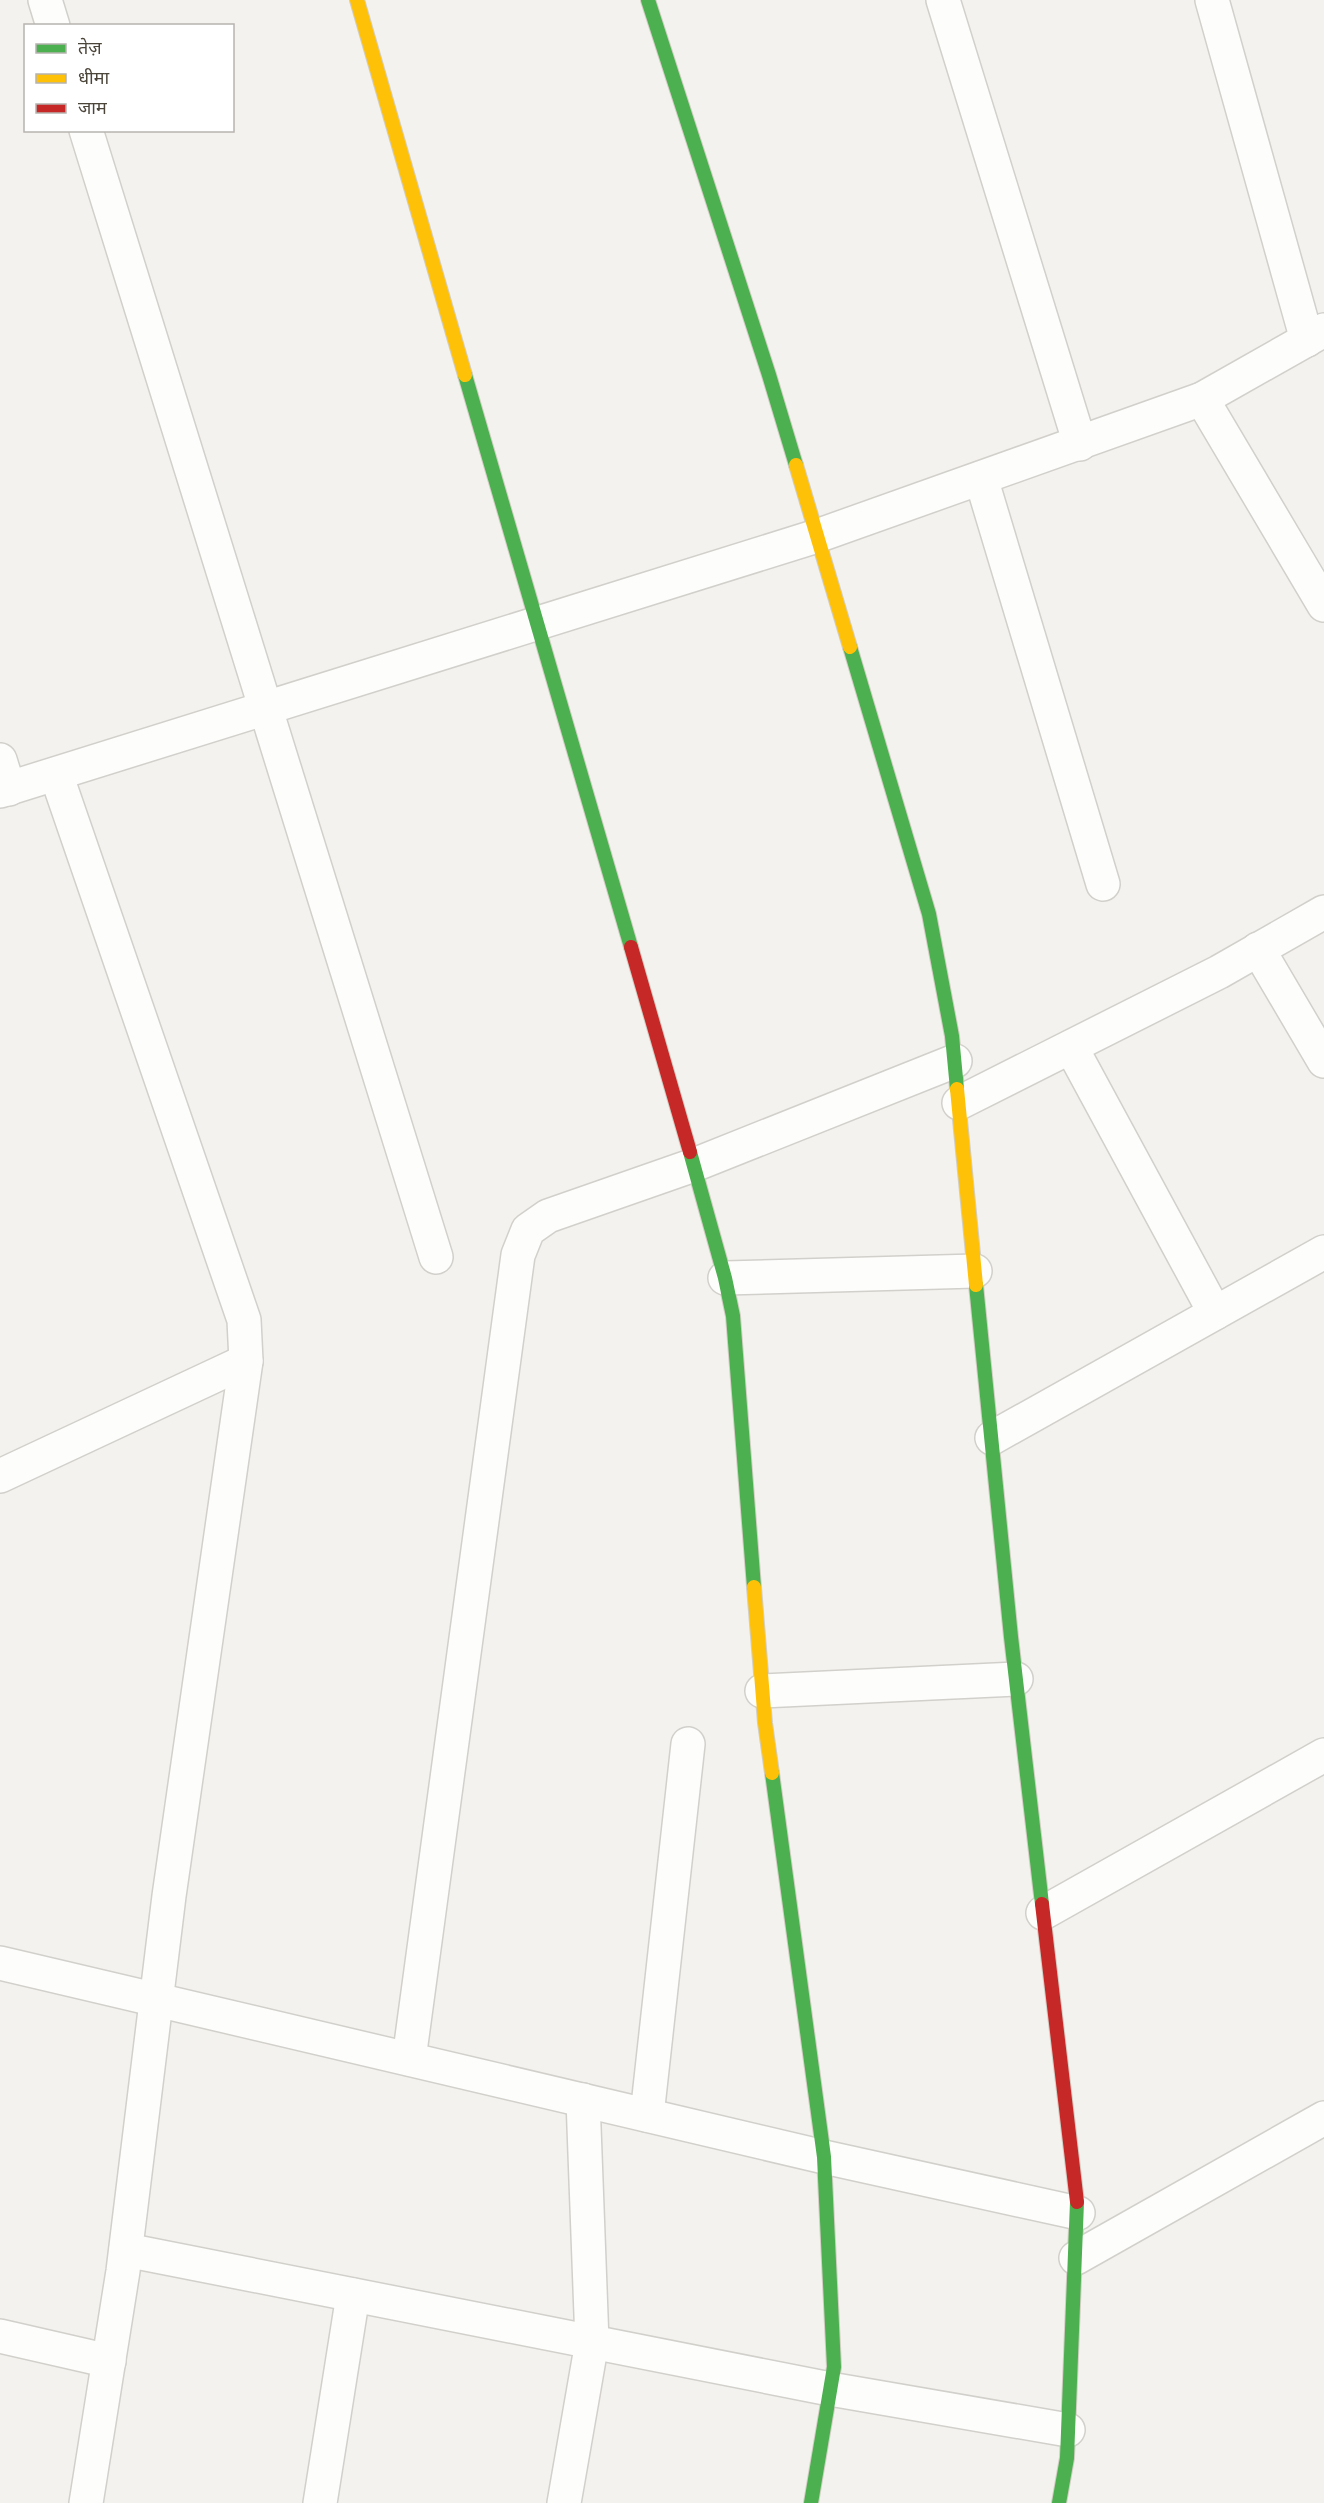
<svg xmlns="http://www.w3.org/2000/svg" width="1324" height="2503" font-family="Barlow,'Noto Sans Devanagari',sans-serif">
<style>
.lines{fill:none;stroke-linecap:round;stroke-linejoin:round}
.street-casing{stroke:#d2d0cb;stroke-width:36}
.fast-casing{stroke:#d3cfc5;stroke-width:16}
.slow-casing{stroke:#d3cfc5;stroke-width:16}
.jam-casing{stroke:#d3cfc5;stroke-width:16}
.street{stroke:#fdfdfc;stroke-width:33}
.fast{stroke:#4caf50;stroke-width:14}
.slow{stroke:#ffc107;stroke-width:14}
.jam{stroke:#c62828;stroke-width:14}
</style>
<rect width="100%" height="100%" fill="#f4f2ee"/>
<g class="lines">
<g class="street-casing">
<g id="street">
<polyline points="45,0 53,26"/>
<polyline points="943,0 1080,444"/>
<polyline points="1212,0 1307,340"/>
<polyline points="86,130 436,1257"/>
<polyline points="1202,399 1324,605"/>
<polyline points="981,478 1103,884"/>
<polyline points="0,760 9,789"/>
<polyline points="56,774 244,1320 246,1361 169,1896 123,2271 86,2503"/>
<polyline points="0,791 817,536 1202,399 1324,330"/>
<polyline points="1258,949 1324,1061"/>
<polyline points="1071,1047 1215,1313"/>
<polyline points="959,1103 1219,972 1324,912"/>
<polyline points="725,1278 975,1271"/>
<polyline points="992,1438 1324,1252"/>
<polyline points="0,1476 246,1361"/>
<polyline points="762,1691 1016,1679"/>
<polyline points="1043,1913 1324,1755"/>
<polyline points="0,1963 824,2157 1078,2213"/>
<polyline points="409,2059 518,1255 528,1230 548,1216 694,1165 955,1061"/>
<polyline points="647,2115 688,1744"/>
<polyline points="126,2250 830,2389 1068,2430"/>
<polyline points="1076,2258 1324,2118"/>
<polyline points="0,2336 109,2361"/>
<polyline points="320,2503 353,2295"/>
<polyline points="564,2503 592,2342 583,2100"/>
</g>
</g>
<g class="fast-casing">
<g id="fast">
<polyline points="648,0 769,375 796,465"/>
<polyline points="465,375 631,947"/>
<polyline points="850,647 929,914 952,1036 957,1089"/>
<polyline points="690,1152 725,1278 733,1316 754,1587"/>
<polyline points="976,1285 1011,1637 1042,1904"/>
<polyline points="772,1773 824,2157 834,2367 811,2503"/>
<polyline points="1059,2503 1067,2458 1077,2202"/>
</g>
</g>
<g class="slow-casing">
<g id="slow">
<polyline points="357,0 465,375"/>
<polyline points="796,465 850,647"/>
<polyline points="957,1089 976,1285"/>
<polyline points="754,1587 765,1723 772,1773"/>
</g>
</g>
<g class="jam-casing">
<g id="jam">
<polyline points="631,947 690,1152"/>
<polyline points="1042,1904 1077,2202"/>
</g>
</g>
<use href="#street" class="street"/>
<use href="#fast" class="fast"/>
<use href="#slow" class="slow"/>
<use href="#jam" class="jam"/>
</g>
<rect x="24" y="24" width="210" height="108" fill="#ffffff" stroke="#b7b4b0" stroke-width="1.5"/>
<rect x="36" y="44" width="30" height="9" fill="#4caf50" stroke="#b7b4b0" stroke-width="1.5"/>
<text x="78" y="54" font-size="18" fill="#4b4439">तेज़</text>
<rect x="36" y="74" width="30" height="9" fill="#ffc107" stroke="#b7b4b0" stroke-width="1.5"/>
<text x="78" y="84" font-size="18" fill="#4b4439">धीमा</text>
<rect x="36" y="104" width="30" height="9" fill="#c62828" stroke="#b7b4b0" stroke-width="1.5"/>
<text x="78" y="114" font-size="18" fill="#4b4439">जाम</text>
</svg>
